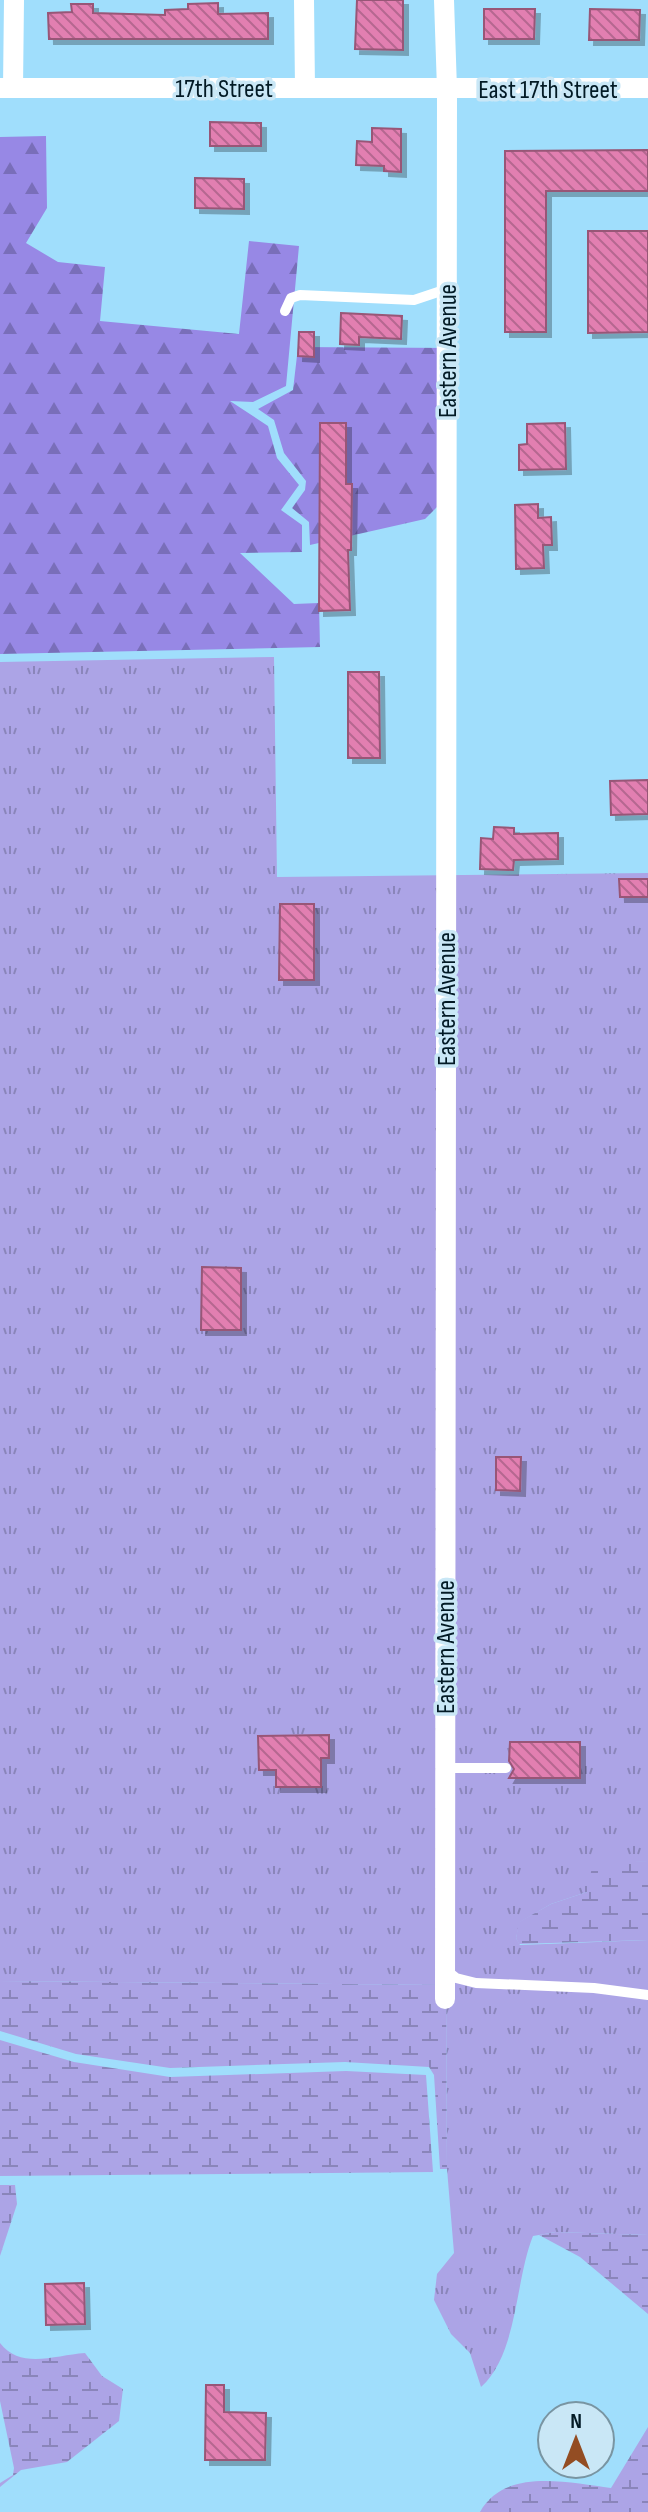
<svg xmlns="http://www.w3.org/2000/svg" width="648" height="2512" font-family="'Sofia Sans Condensed',sans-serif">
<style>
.grass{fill:url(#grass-tufts)}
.forest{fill:url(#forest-firs)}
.wetland{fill:url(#wetland-marsh)}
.building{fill:url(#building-back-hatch);stroke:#985777;stroke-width:2;filter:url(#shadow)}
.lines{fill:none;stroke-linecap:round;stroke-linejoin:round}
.lane{stroke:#fff;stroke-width:10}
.street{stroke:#fff;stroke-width:20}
.labels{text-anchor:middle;stroke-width:7;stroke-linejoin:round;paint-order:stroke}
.street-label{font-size:26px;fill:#021a25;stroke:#c9e7f6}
</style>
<defs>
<pattern id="grass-tufts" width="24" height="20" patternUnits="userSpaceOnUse" patternTransform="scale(2)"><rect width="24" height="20" fill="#aca4e6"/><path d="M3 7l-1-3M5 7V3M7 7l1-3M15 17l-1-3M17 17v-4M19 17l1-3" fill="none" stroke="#8a85ba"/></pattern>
<pattern id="forest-firs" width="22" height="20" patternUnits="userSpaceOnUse" patternTransform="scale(2)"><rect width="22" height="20" fill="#9788e5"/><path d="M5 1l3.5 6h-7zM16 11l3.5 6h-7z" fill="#796eb9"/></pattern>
<pattern id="wetland-marsh" width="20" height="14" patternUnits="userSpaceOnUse" patternTransform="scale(2)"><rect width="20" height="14" fill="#aca4e6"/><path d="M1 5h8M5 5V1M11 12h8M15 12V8" fill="none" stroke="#8a85ba"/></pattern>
<pattern id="building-back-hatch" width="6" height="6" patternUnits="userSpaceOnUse" patternTransform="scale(2)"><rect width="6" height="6" fill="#e27fb1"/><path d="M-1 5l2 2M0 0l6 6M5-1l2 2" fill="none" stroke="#b56790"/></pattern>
<filter id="shadow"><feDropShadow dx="5" dy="5" stdDeviation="0" flood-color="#0004"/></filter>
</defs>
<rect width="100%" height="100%" fill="#a0defc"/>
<path class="grass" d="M274 657 277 877 648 873V1861L634 1862 587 1892 551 1904 520 1922 516 1938 520 1945 648 1940V2235L556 2232 533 2236C515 2280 518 2354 481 2387L470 2353 451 2334 434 2300 437 2274 454 2253 447 2169 446 1985 0 1981V662Z"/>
<g class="forest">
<polygon points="46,136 47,208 26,243 58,262 105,267 100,321 239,334 249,241 299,246 286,386 253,402 230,401 268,426 277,458 299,485 281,510 302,525 302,552 240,553 294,604 319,603 320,647 0,654 0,137"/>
<polygon points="298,347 452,348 454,368 458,372 450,494 425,519 310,545 309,522 292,508 305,490 306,481 284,453 274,420 258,409 293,390"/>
</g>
<g class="wetland">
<polygon points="648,1861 648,1940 519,1944 516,1938 519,1922 551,1904 587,1892 593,1862"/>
<polygon points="0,1981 446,1985 447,2169 440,2169 434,2075 429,2067 345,2062 170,2068 76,2054 0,2031"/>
<polygon points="0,2040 74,2062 170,2077 346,2071 426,2075 433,2172 0,2176"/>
<polygon points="0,2185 15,2185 17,2204 0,2256"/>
<polygon points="556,2232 648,2235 648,2314 580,2257 539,2235"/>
<path d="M0 2343C21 2370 55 2355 85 2353L102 2376 123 2389 119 2421 67 2462 21 2470 0 2487V2483L13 2475 14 2468 0 2401Z"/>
<path d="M648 2427V2512H480C505 2467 569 2483 611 2488Z"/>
</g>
<g class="building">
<polygon points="357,0 403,0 403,50 355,49"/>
<polygon points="218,3 218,14 268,13 268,39 49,39 48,13 72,12 71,4 93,4 93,13 165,15 165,10 188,9 188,4"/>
<polygon points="484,9 535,9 534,39 484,39"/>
<polygon points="590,9 640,10 639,40 589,40"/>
<polygon points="210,122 261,123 261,146 210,146"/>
<polygon points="372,128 401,129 401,172 384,171 384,166 356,165 357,141 372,142"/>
<polygon points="648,150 648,191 546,191 546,332 505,332 505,151"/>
<polygon points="195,178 244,179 244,209 195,208"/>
<polygon points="588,231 648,231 648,332 588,333"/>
<polygon points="341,313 402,316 401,339 359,337 359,345 340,344"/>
<polygon points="299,332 314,332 314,357 298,356"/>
<polygon points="320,423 346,423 346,484 352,484 351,550 348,550 350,610 319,611"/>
<polygon points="565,423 566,469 519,470 519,445 527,444 527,424"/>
<polygon points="538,504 538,518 551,517 552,545 543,545 544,568 516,569 515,505"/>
<polygon points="348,672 379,672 380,758 348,758"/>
<polygon points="648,780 648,814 611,815 610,781"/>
<polygon points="494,827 514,828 514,834 558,833 558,859 514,860 513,870 480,869 481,838 493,839"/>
<polygon points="619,879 648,879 648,897 620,897"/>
<polygon points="280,904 314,904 314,980 279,980"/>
<polygon points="202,1267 241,1268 241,1330 201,1330"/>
<polygon points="496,1457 521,1457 520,1491 496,1490"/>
<polygon points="329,1735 329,1758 321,1758 321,1787 276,1787 276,1770 259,1770 258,1736"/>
<polygon points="510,1742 580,1742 580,1778 509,1778 514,1769 509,1761"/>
<polygon points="84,2283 85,2324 46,2325 45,2284"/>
<polygon points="206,2385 224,2385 224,2412 266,2413 265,2460 205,2460"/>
</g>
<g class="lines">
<g class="lane">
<polyline points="285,311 291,298 300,295 414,300 447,289"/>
<polyline points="445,1768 506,1768"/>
<polyline points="446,1970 456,1978 476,1983 594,1988 648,1995"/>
</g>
<g class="street">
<polyline points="304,0 305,88"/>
<polyline points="444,0 447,89 445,1999"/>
<polyline points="0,88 648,88"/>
<polyline points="13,88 14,0"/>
</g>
</g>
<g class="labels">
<g class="street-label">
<text x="224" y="97">17th Street</text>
<text x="548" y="98">East 17th Street</text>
<text transform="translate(447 351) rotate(-90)" y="9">Eastern Avenue</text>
<text transform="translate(446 999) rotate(-90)" y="9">Eastern Avenue</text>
<text transform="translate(445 1647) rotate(-90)" y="9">Eastern Avenue</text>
</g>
</g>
<g transform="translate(576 2440)"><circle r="38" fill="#c9e7f6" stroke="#7995a2" stroke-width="2"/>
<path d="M0-6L14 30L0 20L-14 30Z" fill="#934d23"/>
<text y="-12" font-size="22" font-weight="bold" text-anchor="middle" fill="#021a25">N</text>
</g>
</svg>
